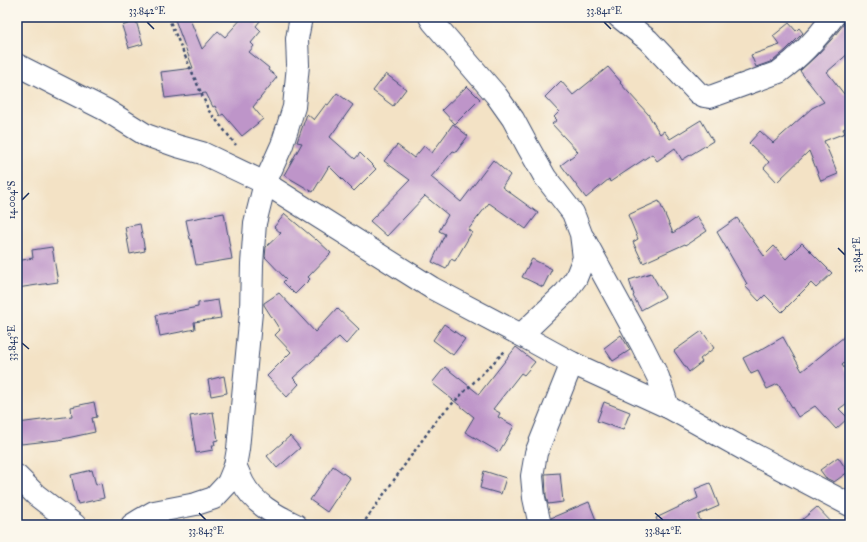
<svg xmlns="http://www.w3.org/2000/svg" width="867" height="542" font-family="'IM FELL Great Primer',serif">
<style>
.building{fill:#be95c9}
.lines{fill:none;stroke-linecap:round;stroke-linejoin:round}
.minor-casing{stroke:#3b4a6d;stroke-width:24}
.path{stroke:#3b4a6d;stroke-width:2.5;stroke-dasharray:3 3;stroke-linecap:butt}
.minor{stroke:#fff;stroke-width:22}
.ticks{fill:none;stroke:#1b2f5e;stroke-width:1.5}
.neatline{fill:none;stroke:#1b2f5e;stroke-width:1.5}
.ticks-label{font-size:10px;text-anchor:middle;fill:#1b2f5e}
</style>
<rect width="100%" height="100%" fill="#fbf7ec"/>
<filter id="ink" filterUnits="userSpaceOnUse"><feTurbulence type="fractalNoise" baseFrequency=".025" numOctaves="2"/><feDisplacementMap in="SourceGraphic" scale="8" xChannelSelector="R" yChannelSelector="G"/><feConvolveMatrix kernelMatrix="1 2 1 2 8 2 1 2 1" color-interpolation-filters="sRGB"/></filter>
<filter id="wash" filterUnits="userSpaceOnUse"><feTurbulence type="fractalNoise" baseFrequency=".012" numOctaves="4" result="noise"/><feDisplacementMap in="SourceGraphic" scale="16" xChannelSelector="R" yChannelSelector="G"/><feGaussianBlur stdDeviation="0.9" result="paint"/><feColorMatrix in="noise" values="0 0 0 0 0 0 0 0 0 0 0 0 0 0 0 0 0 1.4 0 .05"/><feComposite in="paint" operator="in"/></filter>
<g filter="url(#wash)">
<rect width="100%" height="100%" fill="#f3e2c5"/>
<g id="blocks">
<g class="building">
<polygon points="174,17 189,17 202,49 218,31 225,37 243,17 263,17 256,26 261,31 251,43 254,46 249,52 269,68 268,70 277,77 253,107 263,119 242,136 223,114 220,116 215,106 213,107 206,93 165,98 161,72 193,68"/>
<polygon points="846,17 850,17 850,52 827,72 844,94 850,91 850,126 843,129 845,133 824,141 838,174 821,181 809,151 777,182 764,168 769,162 749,143 760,131 773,143 812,108 824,102 800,71 817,55 831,40 843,25"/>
<polygon points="136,21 143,44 129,48 122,26"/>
<polygon points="789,23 796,31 799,28 803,33 786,50 773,61 756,67 751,55 780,45 773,36"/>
<polygon points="608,67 621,82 620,83 648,114 660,134 664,131 670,139 701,120 713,141 682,160 675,148 657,161 652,154 610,182 609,179 586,198 561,165 578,152 552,124 557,120 554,117 559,112 545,97 561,81 573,95"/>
<polygon points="386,74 406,89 393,106 373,91"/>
<polygon points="467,86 480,99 455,124 442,110"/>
<polygon points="337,93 353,105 330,137 355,159 360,153 376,169 354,191 329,166 313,192 284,175 302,143 297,142 307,114 314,120 326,104 328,105"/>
<polygon points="453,124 468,136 456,152 453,151 431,177 461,202 493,160 510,175 502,187 538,213 526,229 489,203 468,230 472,232 455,261 451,259 446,269 432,262 445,234 439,231 448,215 425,196 387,236 370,221 410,180 384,161 397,145 414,158 424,146 432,153"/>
<polygon points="659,201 673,233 697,216 707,231 686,245 685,244 643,263 633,242 638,239 628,215"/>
<polygon points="224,213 232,259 196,265 191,239 190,239 186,220"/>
<polygon points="285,214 316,240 316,239 331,253 308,277 310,279 295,294 283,282 286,279 265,257 266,247 281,233 274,227"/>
<polygon points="737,218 764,256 774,246 786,259 802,243 832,273 816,288 811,283 782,312 765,295 759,301 745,286 747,284 717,232"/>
<polygon points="140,224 145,251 130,254 125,227"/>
<polygon points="52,247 58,282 17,288 17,261 33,258 32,250"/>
<polygon points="532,259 552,269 543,287 522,277"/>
<polygon points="651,273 665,297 641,310 633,296 634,295 629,280"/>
<polygon points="279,293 315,332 337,308 359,329 346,344 339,337 293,378 299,384 287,397 267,376 291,352 275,335 280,330 264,305 264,303"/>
<polygon points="218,300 221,318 194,322 195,329 160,336 156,315 198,307 198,303"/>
<polygon points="444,324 465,339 453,355 433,340"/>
<polygon points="702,331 714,348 700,359 702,362 689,372 674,351"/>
<polygon points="850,332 850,358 842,365 850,376 850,401 839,409 848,418 836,429 815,406 798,417 778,384 767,389 758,371 751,374 743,358 757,351 757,352 783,337 802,371"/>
<polygon points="621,335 630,350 613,361 604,348"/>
<polygon points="516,347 535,362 524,375 521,373 493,409 500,413 498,417 514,426 499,452 465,432 474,417 432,383 445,367 479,394"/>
<polygon points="224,376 227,393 211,396 208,380"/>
<polygon points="94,402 97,417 92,418 95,432 58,440 21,444 18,423 72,416 71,407"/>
<polygon points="604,402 630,412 623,430 597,421"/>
<polygon points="213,412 218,440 214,441 215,445 212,445 213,450 196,453 190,416"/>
<polygon points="290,436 300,448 277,468 267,456"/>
<polygon points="838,457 848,472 834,482 826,478 820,470"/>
<polygon points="333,466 350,478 327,512 310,500"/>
<polygon points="92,470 96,485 101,483 104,498 78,504 71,475"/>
<polygon points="484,471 506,478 501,494 480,488"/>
<polygon points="560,473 563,502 548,504 546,496 545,474"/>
<polygon points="710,483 719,506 698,515 702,525 683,525 681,521 670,525 659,525 656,518 698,498 695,489"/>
<polygon points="589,502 598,525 552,525 551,518"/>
<polygon points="817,507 834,525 796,525"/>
</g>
</g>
</g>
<g filter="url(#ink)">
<use href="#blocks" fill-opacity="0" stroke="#3b4a6d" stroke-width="1"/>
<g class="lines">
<g class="minor-casing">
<g id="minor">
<polyline points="430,17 433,22 496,95 513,119 528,147 545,177 573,213 581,234 584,258 576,278 565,293 521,335"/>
<path d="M619 17 648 40 698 93 704 96 710 97 779 72C800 57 818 37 833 17"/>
<polyline points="17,65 106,110 146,135 177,146 202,153 265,183 432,288 521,335 572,363 668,407 749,452 850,505"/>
<polyline points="584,239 642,345 658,377 668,407"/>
<path d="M235 466C238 471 240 477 243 483 254 504 275 515 296 525"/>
<polyline points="17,476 36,495 75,525"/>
<polyline points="132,525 140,520 154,512 196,504 214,498 228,483 235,466 238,449 251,312 252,264 255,223 265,183 282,145 294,107 298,65 297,39 301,17"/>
<polyline points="540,525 534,498 532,476 536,453 572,363"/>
</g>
</g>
<g class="path">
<polyline points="168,17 209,111 236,145"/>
<polyline points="362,525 438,418 506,350"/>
</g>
<use href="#minor" class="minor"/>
</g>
</g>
<path class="ticks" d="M147 22 154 29M604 22 611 29M22 200 29 193M838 248 845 255M22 343 29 349M199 513 206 520M655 513 663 520"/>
<rect width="867" height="542" fill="none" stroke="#fbf7ec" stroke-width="44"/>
<rect x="22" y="22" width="823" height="498" class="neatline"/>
<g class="ticks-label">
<text x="147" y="14">33.842°E</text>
<text x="604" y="14">33.841°E</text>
<text transform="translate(11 200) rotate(-90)" y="4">14.004°S</text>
<text transform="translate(856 255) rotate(-90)" y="4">33.841°E</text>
<text transform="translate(11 343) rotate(-90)" y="4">33.843°E</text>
<text x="206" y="534">33.843°E</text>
<text x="663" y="534">33.842°E</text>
</g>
</svg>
